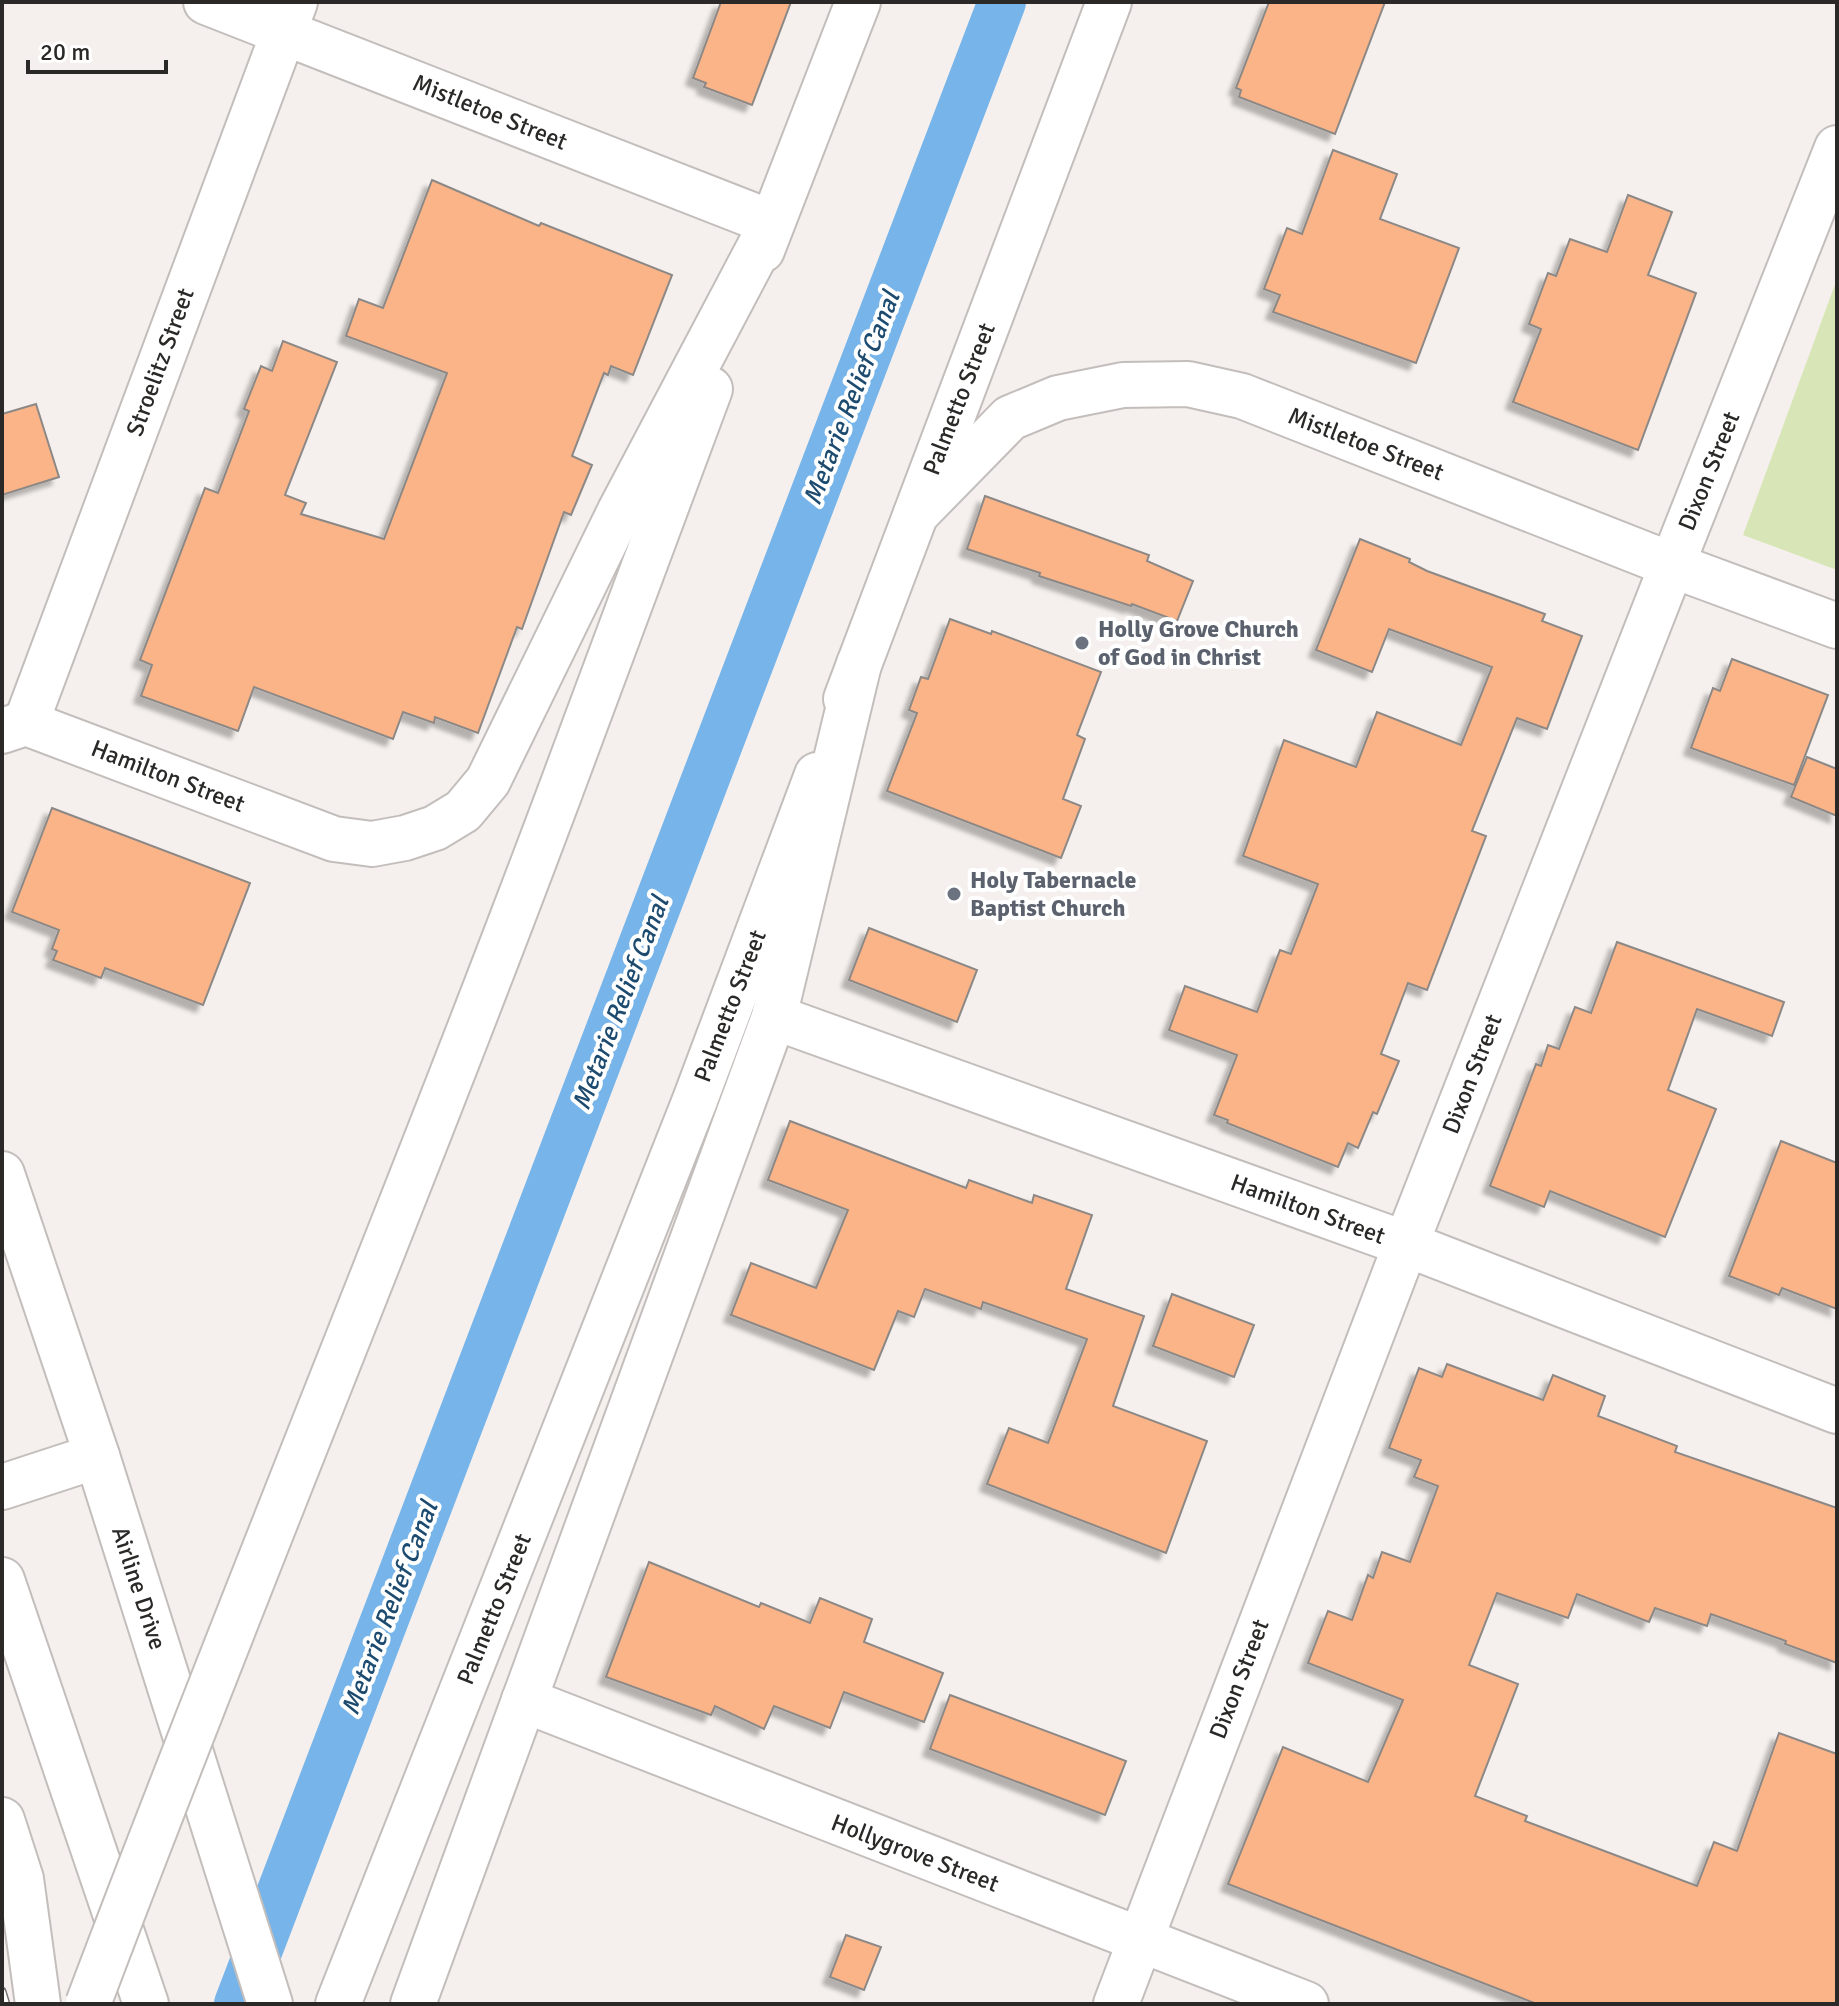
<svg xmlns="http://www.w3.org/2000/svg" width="1839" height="2006" font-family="Signika,sans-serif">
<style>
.green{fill:#d8e5b6}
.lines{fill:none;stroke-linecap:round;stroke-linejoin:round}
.canal{stroke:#76b4e9;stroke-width:48}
.building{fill:#fab488;stroke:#8c8886;stroke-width:2;filter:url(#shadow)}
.minor-casing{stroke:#c3bebb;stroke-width:48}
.tertiary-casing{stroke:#c3bebb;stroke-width:48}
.trunk-casing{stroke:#c3bebb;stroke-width:48}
.minor{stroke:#fff;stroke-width:44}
.tertiary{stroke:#fff;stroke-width:44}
.trunk{stroke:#fff;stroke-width:44}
.rail-casing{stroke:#767372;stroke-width:9}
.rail{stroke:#fff;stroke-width:6;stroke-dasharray:18;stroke-linecap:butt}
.tertiary-bridge-casing{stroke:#c3bebb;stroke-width:48;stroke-linecap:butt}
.tertiary-bridge{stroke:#fff;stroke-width:44}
.worship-dot{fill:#6b7280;stroke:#fff;stroke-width:3}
.labels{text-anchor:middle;stroke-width:8;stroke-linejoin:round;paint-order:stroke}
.street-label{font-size:24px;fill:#2a2928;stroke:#fff}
.worship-label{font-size:24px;font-weight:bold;fill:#5b616d;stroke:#fff;text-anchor:start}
.water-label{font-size:26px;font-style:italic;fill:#1d4b6f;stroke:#fff}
</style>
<defs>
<filter id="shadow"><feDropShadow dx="-7" dy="7" stdDeviation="2" flood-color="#0004"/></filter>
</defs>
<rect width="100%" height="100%" fill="#f5f0ed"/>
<polygon class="green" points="1837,279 1837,570 1743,535"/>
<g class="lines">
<polyline class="canal" points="238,2004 1002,2"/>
</g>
<g class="building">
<polygon points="721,2 791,2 752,105 704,87 706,83 693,78"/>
<polygon points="1269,2 1385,2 1335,134 1239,97 1241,90 1236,88"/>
<polygon points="1333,150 1397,174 1380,219 1459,248 1416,363 1273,312 1280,295 1264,289 1287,228 1302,234"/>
<polygon points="432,180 539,226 541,223 672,275 633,375 611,366 608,375 604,373 572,456 592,465 571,515 564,512 522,629 517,627 478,733 435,717 434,723 403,712 393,739 254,687 238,731 141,696 152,665 140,660 205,488 218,493 249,411 244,409 261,366 272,371 283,341 337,362 285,495 306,503 301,514 384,539 447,373 346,336 359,299 383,308"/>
<polygon points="1628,195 1672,212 1648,275 1696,293 1638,450 1513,402 1541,329 1529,324 1548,273 1556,276 1570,239 1607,252"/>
<polygon points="36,404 59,477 2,495 2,414"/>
<polygon points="985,496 1149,555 1147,561 1193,581 1177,621 1132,604 1131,606 1039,576 1040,573 967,549"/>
<polygon points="1360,539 1410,559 1409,562 1427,571 1545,614 1542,621 1582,636 1547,729 1517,718 1472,831 1486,836 1427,990 1408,983 1381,1054 1399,1061 1377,1114 1373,1112 1358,1148 1348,1143 1338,1167 1227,1123 1228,1120 1214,1115 1237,1055 1169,1030 1185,986 1257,1012 1280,950 1291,954 1318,884 1243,856 1284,740 1356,767 1377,712 1461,745 1492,667 1389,629 1372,672 1316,650"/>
<polygon points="950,619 991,634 992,631 1101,672 1077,735 1085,739 1063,799 1081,806 1061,858 887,791 917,713 909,710 921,677 928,679"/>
<polygon points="1732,659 1828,695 1794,785 1691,748 1713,688 1720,691"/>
<polygon points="1807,757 1837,769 1837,816 1791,797"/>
<polygon points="52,808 250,883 203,1005 105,968 101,978 53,960 57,951 52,949 59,930 12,912"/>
<polygon points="869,928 977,970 957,1022 849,980"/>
<polygon points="1617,942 1784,1002 1772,1036 1697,1009 1668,1090 1716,1109 1665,1237 1550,1191 1544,1207 1490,1186 1536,1064 1541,1066 1548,1045 1559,1049 1575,1007 1591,1013"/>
<polygon points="790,1121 966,1188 969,1180 1032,1203 1034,1195 1092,1215 1066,1289 1144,1316 1113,1406 1207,1441 1166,1553 987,1484 1009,1428 1048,1443 1087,1339 983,1302 981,1309 925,1289 914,1317 898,1311 874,1370 731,1315 751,1263 816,1288 848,1210 768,1180"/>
<polygon points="1781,1141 1837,1163 1837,1309 1782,1288 1779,1295 1729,1276"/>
<polygon points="1172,1294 1254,1325 1234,1377 1153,1346"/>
<polygon points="1447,1364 1543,1400 1553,1375 1605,1396 1598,1416 1677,1446 1675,1452 1837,1508 1837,1663 1785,1644 1786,1641 1711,1614 1707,1626 1655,1608 1649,1622 1577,1594 1568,1618 1497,1593 1469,1665 1518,1684 1475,1796 1527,1816 1525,1821 1697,1886 1714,1842 1737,1851 1779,1733 1837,1754 1837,2004 1537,2004 1228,1884 1283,1747 1368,1782 1403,1700 1308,1663 1328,1611 1352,1620 1368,1575 1373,1578 1382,1552 1410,1562 1438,1486 1414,1477 1421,1460 1389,1448 1419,1368 1442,1377"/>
<polygon points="649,1562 759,1607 761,1603 810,1623 820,1598 872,1619 864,1642 943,1673 924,1722 844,1692 830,1728 774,1706 764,1729 715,1706 711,1715 606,1677"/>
<polygon points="950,1695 1126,1761 1105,1815 930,1749"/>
<polygon points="846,1935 881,1947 864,1990 830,1977"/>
</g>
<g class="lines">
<g class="minor-casing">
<g id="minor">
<polyline points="206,2 772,223"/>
<polyline points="1837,148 1672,565 1837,626"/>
<polyline points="26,723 295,2"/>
<polyline points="774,1017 1406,1244 1837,1411"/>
<polyline points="524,1700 1306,2004"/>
</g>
</g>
<g class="tertiary-casing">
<g id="tertiary">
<polyline points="762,250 858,2"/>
<polyline points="916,514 1010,418 1058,398 1123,385 1188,384 1242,396 1672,565 1406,1244 1116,2004"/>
<polyline points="846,699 1109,2"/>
<polyline points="2,731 26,723 334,839 372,844 405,838 435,828 463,811 488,781 620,511 772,223"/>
<polyline points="560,792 710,389"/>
<polyline points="338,2004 695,1100 817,775"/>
</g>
</g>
<g class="trunk-casing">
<g id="trunk">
<polyline points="2,1174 97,1456 270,2004"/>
<polyline points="2,1487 97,1456"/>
<polyline points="2,1580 146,2004"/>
<polyline points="2,1820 21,1879 38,2004"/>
<polyline points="413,2004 774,1017 859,664"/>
</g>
</g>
<use href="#minor" class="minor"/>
<use href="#tertiary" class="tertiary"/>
<use href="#trunk" class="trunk"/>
<g class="rail-casing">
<polyline id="rail" points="2,1991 6,2004"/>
</g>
<use href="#rail" class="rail"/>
<g class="tertiary-bridge-casing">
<path id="tertiary-bridge" d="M88 2004C241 1598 408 1198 560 792"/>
</g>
<use href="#tertiary-bridge" class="tertiary-bridge"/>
</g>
<g class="worship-dot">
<circle cx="1082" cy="643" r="8"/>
<circle cx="954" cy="894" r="8"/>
</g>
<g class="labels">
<g class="street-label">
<text transform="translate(490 112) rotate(22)" y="8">Mistletoe Street</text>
<text transform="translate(160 362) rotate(-70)" y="8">Stroelitz Street</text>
<text transform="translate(959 399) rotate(-69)" y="8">Palmetto Street</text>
<text transform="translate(1366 444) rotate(21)" y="8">Mistletoe Street</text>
<text transform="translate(1709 471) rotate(-68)" y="8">Dixon Street</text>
<text transform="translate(168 776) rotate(21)" y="8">Hamilton Street</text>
<text transform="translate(730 1006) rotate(-69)" y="8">Palmetto Street</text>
<text transform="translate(1472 1074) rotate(-69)" y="8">Dixon Street</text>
<text transform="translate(1308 1209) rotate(20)" y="8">Hamilton Street</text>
<text transform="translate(139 1588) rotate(72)" y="8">Airline Drive</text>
<text transform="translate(494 1609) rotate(-68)" y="8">Palmetto Street</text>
<text transform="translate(1239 1679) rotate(-69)" y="8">Dixon Street</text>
<text transform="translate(915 1853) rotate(21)" y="8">Hollygrove Street</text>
</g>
<g class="worship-label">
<text x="1098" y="637">Holly Grove Church<tspan x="1098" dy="28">of God in Christ</tspan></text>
<text x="970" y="888">Holy Tabernacle<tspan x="970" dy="28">Baptist Church</tspan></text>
</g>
<g class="water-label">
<text transform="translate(851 398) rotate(-69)" y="9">Metarie Relief Canal</text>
<text transform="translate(620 1003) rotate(-69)" y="9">Metarie Relief Canal</text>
<text transform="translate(389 1608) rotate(-69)" y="9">Metarie Relief Canal</text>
</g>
</g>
<rect width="1839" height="2006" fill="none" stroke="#2a2928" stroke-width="8"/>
<path d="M28 60v12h138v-12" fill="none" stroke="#2a2928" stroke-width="4"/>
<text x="40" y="60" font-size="24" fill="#2a2928" stroke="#ffffff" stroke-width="6" paint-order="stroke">20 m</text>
</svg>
